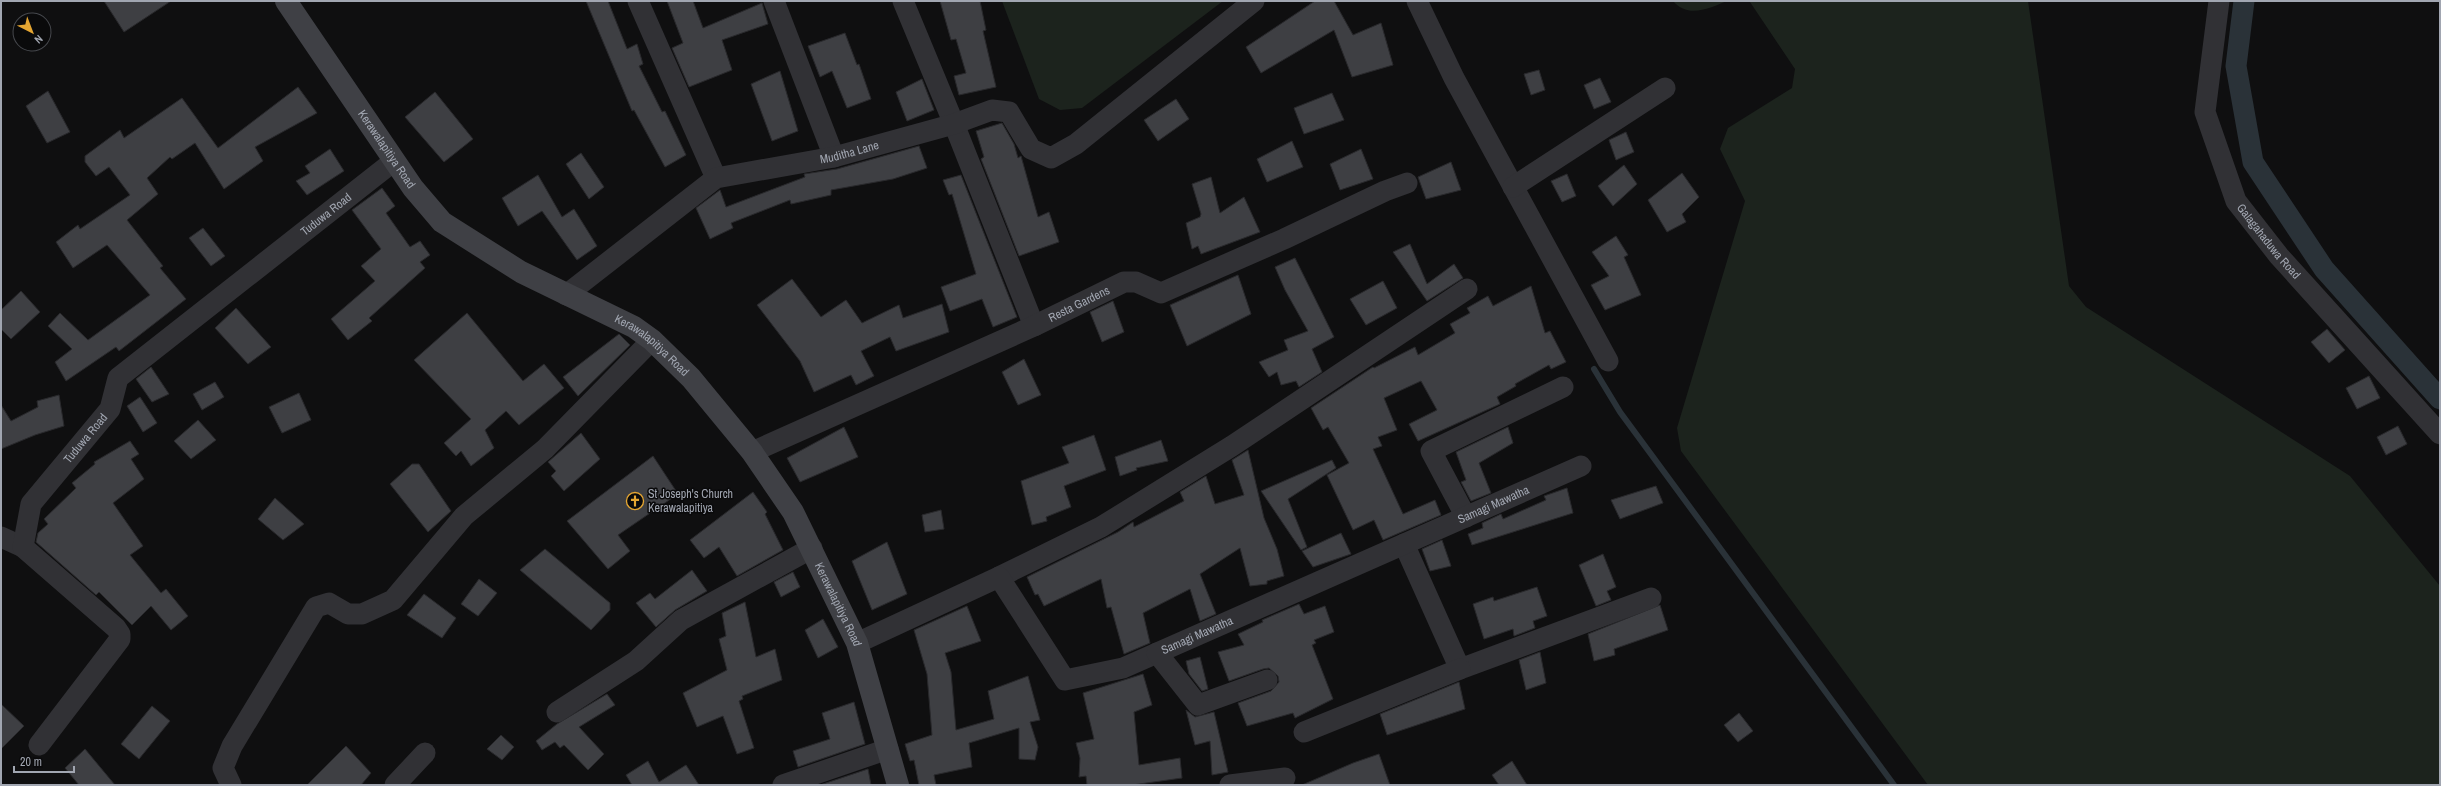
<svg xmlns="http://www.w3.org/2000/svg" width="2441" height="786" font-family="'Archivo Narrow',sans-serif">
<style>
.green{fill:#1c231d}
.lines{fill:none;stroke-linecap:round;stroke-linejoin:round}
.stream{stroke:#2a3238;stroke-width:6}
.canal{stroke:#2a3238;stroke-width:21}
.building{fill:#3e3f43;stroke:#29292c}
.street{stroke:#313135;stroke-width:21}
.secondary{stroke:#3f4045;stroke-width:22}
.labels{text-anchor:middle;stroke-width:3;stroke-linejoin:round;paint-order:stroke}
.street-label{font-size:12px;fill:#a1a6b1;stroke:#0a0a0b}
.poi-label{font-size:12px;fill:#a1a6b1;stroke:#0a0a0b;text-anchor:start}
</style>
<rect width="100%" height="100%" fill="#0f0f10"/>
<g class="green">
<polygon points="1002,1 1223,1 1082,108 1060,110 1039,99"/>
<path d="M1673 1H1727C1710 8 1688 19 1673 1Z"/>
<polygon points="1747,1 2028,1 2069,286 2086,307 2350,476 2440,586 2440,785 1928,785 1681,451 1677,428 1745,201 1720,149 1728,128 1792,88 1795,69 1750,2"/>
</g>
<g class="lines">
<polyline class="stream" points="1594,369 1620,412 1894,785"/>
<polyline class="canal" points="2244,1 2236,66 2253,162 2324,269 2440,399"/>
</g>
<g class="building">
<polygon points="104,1 171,1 124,32"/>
<polygon points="586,1 608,1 627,49 637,44 643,64 639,66 662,112 665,111 686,155 665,167 634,110 632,111"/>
<polygon points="667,1 693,1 703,28 762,3 768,24 722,40 732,70 689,87 672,48 683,43"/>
<polygon points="940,1 980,1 986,30 983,31 996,87 959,95 954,76 966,73 956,39 951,40"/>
<polygon points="1315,1 1334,1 1353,35 1381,23 1393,65 1352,77 1334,30 1261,73 1246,47"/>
<polygon points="845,33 857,65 859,64 871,99 847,108 832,71 820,77 808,46"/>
<polygon points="1539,70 1545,90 1531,95 1524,74"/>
<polygon points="780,71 798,131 772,141 751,84"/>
<polygon points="1600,78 1611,102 1594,109 1584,85"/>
<polygon points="922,79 934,110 907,121 896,92"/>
<polygon points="298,87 317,113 255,147 263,161 224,189 195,143 172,159 170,157 147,178 158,194 127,220 163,266 160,268 186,299 119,351 116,347 66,381 55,362 72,349 48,326 60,313 88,340 150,295 107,245 73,268 56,242 78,225 80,229 130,195 109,167 96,176 85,162 85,156 120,130 124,138 182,98 218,148"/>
<polygon points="48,91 70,132 47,143 26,106"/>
<polygon points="435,92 473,139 444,162 405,117"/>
<polygon points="1332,93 1344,120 1304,134 1294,108"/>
<polygon points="1176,99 1189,119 1158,141 1144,120"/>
<polygon points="1002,123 1014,144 1018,158 1021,156 1038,217 1049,212 1059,242 1019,256 981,159 984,157 976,131"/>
<polygon points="1626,132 1634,152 1616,160 1609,140"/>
<polygon points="1292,141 1303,167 1267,182 1257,159"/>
<polygon points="919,146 927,168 893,179 831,190 831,195 791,204 790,200 731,223 733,228 710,239 696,208 720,190 726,207 805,177 804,174 837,169"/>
<polygon points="330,149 344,171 307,195 296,181 310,173 305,166"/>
<polygon points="1361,149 1373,179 1340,190 1330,164"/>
<polygon points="581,153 604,187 589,199 566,164"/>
<polygon points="1451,162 1461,190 1426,199 1418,177"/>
<polygon points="1624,165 1637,184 1613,206 1598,186"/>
<polygon points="1682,173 1699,197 1682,214 1686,222 1667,232 1648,200"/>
<polygon points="1567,174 1576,196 1562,202 1551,181"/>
<polygon points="538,175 562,217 574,209 597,246 577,260 542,211 518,226 502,198"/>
<polygon points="961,175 1017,317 993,327 982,299 950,311 941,287 976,274 952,194 949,195 943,180"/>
<polygon points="1211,177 1220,213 1244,197 1260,232 1201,254 1198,246 1192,249 1186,223 1200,217 1201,214 1192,184"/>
<polygon points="382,188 395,206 386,213 410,247 420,241 430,255 420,262 425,268 369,318 372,321 348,340 331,319 375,281 361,266 381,249 352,210"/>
<polygon points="203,228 225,256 211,266 189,238"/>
<polygon points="1616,236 1628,255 1624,257 1641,295 1605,310 1591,285 1609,276 1592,252"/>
<polygon points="1410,244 1427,284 1454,264 1463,278 1427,301 1393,252"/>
<polygon points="1295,258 1334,337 1312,349 1322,372 1299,387 1296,381 1281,385 1277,372 1269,377 1259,362 1288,350 1284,340 1308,331 1285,290 1275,267"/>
<polygon points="1238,275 1251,314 1187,346 1170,305"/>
<polygon points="792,279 821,317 846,300 862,323 899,305 903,318 942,304 949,332 896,351 890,337 861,351 874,376 856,385 851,375 814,392 800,361 757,305"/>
<polygon points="1383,281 1397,308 1366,325 1350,299"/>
<polygon points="1531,286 1545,333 1550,331 1566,362 1551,369 1549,365 1515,384 1516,386 1497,397 1500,404 1418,441 1409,424 1437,410 1421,381 1384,398 1397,430 1378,437 1382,446 1373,449 1403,514 1435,500 1441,515 1383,540 1374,520 1353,530 1327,475 1349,463 1328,427 1323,430 1311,408 1373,367 1374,368 1415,347 1418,355 1455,333 1450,324 1470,313 1467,308 1488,296 1493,306"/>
<polygon points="21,291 40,312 11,339 1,329 1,310"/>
<polygon points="1113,301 1124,332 1102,342 1090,312"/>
<polygon points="236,308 271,347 248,364 215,328"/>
<polygon points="467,313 523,381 544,364 564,388 519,425 506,411 485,430 494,448 471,466 461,451 456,456 444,443 471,419 414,360"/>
<polygon points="2327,329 2345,350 2329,363 2311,342"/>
<polygon points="619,334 630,345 578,396 563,377"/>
<polygon points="1024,359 1041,395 1018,405 1002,372"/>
<polygon points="151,367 169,394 152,402 136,379"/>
<polygon points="2369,376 2380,398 2357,409 2346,388"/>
<polygon points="215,382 224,397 202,410 193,394"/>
<polygon points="299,393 311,420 282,433 269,407"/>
<polygon points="59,395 64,426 35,435 1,449 1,405 11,421 38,407 37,401"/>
<polygon points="140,397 157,423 143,432 127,406"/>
<polygon points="198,420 216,440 191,459 174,441"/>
<polygon points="2398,426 2407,444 2386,455 2377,437"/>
<polygon points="844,427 858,457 800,482 787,458"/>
<polygon points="1508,427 1513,443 1479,463 1491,493 1471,501 1461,482 1466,480 1456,452"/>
<polygon points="581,433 600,459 564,491 551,476 556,471 548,462"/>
<polygon points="1094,435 1106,470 1064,486 1071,507 1046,517 1047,521 1032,525 1021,481 1069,463 1062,447"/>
<polygon points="1161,440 1168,461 1136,468 1137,470 1120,476 1115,457"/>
<polygon points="130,441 139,454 131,459 144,479 113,503 143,546 130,555 161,593 166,589 188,616 171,630 151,606 132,625 99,592 96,595 36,542 38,533 48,524 44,519 76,488 72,483 95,464 94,462"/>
<polygon points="1248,450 1264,518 1277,549 1284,576 1267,581 1267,584 1250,586 1240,548 1200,574 1216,614 1200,621 1190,589 1143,613 1150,643 1124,654 1111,607 1107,608 1101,579 1044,606 1038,594 1035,595 1027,577 1118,532 1133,522 1134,527 1184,501 1180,492 1206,476 1215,504 1244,495 1232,460"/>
<polygon points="653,456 678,494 618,535 630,551 608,569 567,521"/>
<polygon points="1332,460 1336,468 1288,499 1307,547 1301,550 1261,491"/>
<polygon points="412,464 419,464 451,511 428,532 390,484"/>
<polygon points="1656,486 1663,503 1620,519 1611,500"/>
<polygon points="1567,488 1573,513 1472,545 1468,534 1483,528 1482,523 1501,514 1503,519 1546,500 1544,496"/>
<polygon points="753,492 767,512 765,514 783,550 737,576 719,547 704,558 690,540"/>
<polygon points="275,498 304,524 283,540 258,519"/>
<polygon points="941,510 944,529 925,532 922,515"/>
<polygon points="1341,533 1351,554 1313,567 1302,551"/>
<polygon points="1442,540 1451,566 1430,571 1422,549"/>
<polygon points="887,542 907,594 872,610 852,561"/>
<polygon points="545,549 610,603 610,610 591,630 520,570"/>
<polygon points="1603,554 1616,587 1607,591 1611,600 1596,606 1579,565"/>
<polygon points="692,570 707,591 675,610 656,627 636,603 650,593 655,599"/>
<polygon points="793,572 800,587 781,597 774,582"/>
<polygon points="479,579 497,593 478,616 461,604"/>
<polygon points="1537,587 1547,616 1533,621 1535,628 1514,636 1513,629 1484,639 1473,604 1493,597 1494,601"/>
<polygon points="424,594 456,618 442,638 407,615"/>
<polygon points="745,602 756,657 775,649 782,680 742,696 743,699 739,701 754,748 737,754 723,716 697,727 683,693 727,670 719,639 726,636 722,613"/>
<polygon points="1299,604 1304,614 1325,606 1334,632 1314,640 1316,643 1312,645 1333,699 1295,718 1293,713 1247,726 1238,703 1271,691 1279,682 1278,676 1269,668 1263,669 1229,681 1218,652 1244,645 1238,634 1263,622 1262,620"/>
<polygon points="1660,605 1668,630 1614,649 1615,655 1594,661 1588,634"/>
<polygon points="967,606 981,641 945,653 951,672 956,730 994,719 988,691 1028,676 1040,720 1030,722 1038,747 1035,760 1019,759 1019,728 969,743 972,767 934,775 936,785 919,785 914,760 910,761 905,744 932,735 927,674 914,630"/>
<polygon points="823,619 838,647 818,658 805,630"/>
<polygon points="1540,652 1546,683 1526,690 1519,660"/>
<polygon points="1200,657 1208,689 1202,691 1189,674 1186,661"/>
<polygon points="1143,674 1152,705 1134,712 1139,765 1180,758 1182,778 1132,785 1087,785 1086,776 1079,777 1080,758 1076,743 1094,739 1083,693"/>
<polygon points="1459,682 1465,709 1387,735 1380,714"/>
<polygon points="607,694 615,705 579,727 604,754 588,770 564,745 560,748 555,742 542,750 536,741 557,724"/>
<polygon points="854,702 865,744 798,767 793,751 830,739 822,713"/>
<polygon points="1,704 24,726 1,749"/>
<polygon points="152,706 170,721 139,759 121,744"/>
<polygon points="1186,710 1195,717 1214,712 1228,772 1212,775 1210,741 1195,745"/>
<polygon points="1739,713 1753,731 1738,742 1724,725"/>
<polygon points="501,735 514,747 502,760 487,749"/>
<polygon points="346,746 371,773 361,785 307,785"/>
<polygon points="85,749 115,785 79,785 65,768"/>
<polygon points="1379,754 1390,785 1302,785 1353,763"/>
<polygon points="648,761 659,782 686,765 699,785 632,785 626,775"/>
<polygon points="1512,761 1527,785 1499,785 1492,775"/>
<polygon points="868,769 871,785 820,785"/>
</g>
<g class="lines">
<g class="street">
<polyline points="638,1 716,178"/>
<polyline points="774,1 834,157"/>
<polyline points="903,1 954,124 1034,326"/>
<polyline points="1417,1 1454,78 1608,361"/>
<path id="s1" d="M2219 1 2205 112 2236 201 2279 256 2440 434"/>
<polyline points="1513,187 1665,88"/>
<path id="s2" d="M566 295 716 178 834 157 954 124 992 110 1009 112 1031 149 1051 158 1076 144 1254 1"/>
<path id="s3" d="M752 452 1034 326 1124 282H1136L1161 293 1284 239 1385 191 1407 183"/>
<polyline points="1466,517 1431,451 1563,387"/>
<polyline points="1,537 23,547"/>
<polyline points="1404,544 1460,669 1651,598"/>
<polyline points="999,577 1101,527 1232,446 1467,289"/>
<path id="s4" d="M857 643 999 577 1065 680 1123 668 1581 466"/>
<polyline points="1157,653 1198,705 1267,680"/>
<polyline points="557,712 636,661 681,620 812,548"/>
<polyline points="1304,732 1460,669"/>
<path id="s5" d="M39 745 120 639V634L116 628 23 547 31 504 110 409 118 378 394 161"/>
<polyline points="231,785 223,768 232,746 316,607 329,603 348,614 362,614 393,600 464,516 545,449 652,340"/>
<polyline points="395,785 425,753"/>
<polyline points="783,785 888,749"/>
<polyline points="1230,785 1285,778"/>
</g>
<path class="secondary" id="s6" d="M286 1 413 188 442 222 521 272 634 327 652 340 691 378 752 452 793 512 857 643 898 785"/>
</g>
<defs>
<g id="church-ring" transform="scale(0.9)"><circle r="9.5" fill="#0a0a0b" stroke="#e5a632" stroke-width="1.5"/><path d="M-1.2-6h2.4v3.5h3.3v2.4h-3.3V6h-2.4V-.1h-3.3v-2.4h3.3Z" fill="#e5a632"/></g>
</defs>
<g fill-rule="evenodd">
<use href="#church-ring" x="635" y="501"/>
</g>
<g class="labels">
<g class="street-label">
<text dy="4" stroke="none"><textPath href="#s6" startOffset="179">Kerawalapitiya Road</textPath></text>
<text dy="4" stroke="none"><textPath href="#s2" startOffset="326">Muditha Lane</textPath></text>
<text dy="4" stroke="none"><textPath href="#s5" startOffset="733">Tuduwa Road</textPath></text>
<text dy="4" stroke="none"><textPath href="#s1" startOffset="258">Galagahaduwa Road</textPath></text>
<text dy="4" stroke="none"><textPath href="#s3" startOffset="359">Resta Gardens</textPath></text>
<text dy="4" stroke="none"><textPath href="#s6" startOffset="515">Kerawalapitiya Road</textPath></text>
<text dy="4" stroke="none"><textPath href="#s5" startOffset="398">Tuduwa Road</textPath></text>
<text dy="4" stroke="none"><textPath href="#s4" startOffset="743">Samagi Mawatha</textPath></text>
<text dy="4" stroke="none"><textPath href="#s6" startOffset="838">Kerawalapitiya Road</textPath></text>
<text dy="4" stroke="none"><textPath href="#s4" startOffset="419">Samagi Mawatha</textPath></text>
</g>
<g class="poi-label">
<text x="648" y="498">St Joseph's Church<tspan x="648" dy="14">Kerawalapitiya</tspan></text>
</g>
</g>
<rect width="2441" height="786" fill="none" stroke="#a1a6b1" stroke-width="4"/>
<g transform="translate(32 32) rotate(138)"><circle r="19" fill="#0a0a0b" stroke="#46484d"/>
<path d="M0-3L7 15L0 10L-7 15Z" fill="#e5a632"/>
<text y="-6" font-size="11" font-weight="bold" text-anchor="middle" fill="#a1a6b1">N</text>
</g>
<path d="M14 766v6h60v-6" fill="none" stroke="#a1a6b1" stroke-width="2"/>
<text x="20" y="766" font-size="12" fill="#a1a6b1" stroke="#0a0a0b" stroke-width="3" paint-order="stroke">20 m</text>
</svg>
